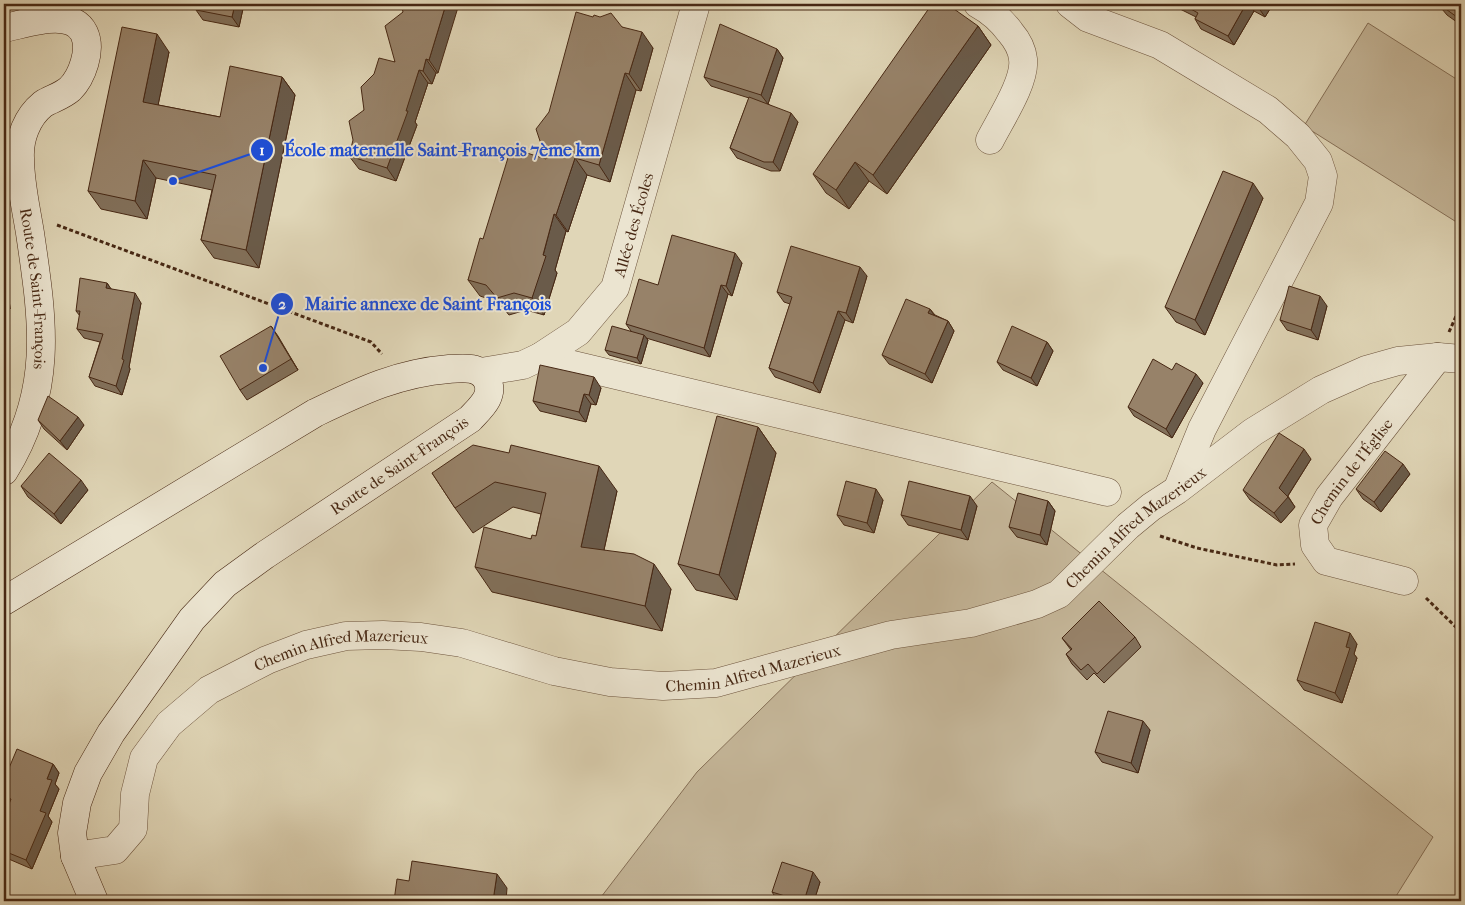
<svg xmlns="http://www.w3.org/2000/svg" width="1465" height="905" font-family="'IM FELL French Canon',serif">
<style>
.green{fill:#c6b89b;stroke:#867058}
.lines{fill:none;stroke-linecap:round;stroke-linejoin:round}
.minor-casing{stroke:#6d543d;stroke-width:29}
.secondary-casing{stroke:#472814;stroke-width:29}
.path{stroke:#472814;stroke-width:3;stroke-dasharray:4 2.5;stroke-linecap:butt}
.minor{stroke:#ebe4d0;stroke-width:28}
.secondary{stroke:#ebe4d0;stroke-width:28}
.wall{fill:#82705a;stroke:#472814}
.shaded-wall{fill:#6a5b4a;stroke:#472814}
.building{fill:#978269;stroke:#472814}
.labels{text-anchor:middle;stroke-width:4;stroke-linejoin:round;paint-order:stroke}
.street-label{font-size:16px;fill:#472814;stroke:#ebe4d0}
.leader{fill:none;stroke:#1d4ed8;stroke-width:2}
.callout-dot{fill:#1d4ed8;stroke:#ebe4d0;stroke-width:2}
.mark-label{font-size:15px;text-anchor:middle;font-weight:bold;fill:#fff}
.callout-label{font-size:18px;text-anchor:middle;font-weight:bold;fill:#1d4ed8;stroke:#ebe4d0;stroke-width:4;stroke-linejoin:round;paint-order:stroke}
</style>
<rect width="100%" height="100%" fill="#e0d6b7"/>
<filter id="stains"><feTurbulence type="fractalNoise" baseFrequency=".004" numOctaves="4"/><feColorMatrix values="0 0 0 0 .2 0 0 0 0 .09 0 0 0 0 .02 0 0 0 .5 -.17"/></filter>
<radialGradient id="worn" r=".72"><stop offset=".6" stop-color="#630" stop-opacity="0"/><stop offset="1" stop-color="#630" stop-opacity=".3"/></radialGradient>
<g class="green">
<polygon points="1368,23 1461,82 1461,218 1458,223 1304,126"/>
<polygon points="992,482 1433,837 1393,901 598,901 697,772"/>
</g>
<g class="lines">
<g class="minor-casing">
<g id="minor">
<path d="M978 4C991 11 1001 20 1010 32 1016 39 1022 49 1023 59 1026 81 1000 120 990 140"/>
<polyline points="1070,4 1088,18 1160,45 1268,110 1298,136 1318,161 1323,176 1319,203 1202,429 1178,488"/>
<polyline points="540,357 1107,492"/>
<path id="s1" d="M481 372 523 365 540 357 578 332 615 288 696 4"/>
<path id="s2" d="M1404 581 1326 561 1315 545 1313 525 1329 497 1438 357"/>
<path id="s3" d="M75 856 115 850 133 829 135 794 144 758 169 724 209 690 267 660 306 645 346 636 383 635 421 637 462 643 554 671 610 682 663 686 716 683 891 635 971 623 1037 604 1059 594 1128 526 1151 507 1177 490 1253 432 1321 390 1366 370 1398 361 1438 357 1461 359"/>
</g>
</g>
<g class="secondary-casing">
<g id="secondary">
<path id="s4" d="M4 28C26 24 71 7 84 33 92 50 82 77 70 89 62 96 51 99 43 104 27 117 19 138 20 158 20 183 26 208 30 233 43 321 54 391 4 471"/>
<path d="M4 601 315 413C361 391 398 373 449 369 463 368 480 366 487 380 495 396 480 408 470 419L265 555 225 584 192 619 111 733 88 773 77 803 72 833 75 856 94 901"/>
</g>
</g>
<g class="path">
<polyline points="57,225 371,342 382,354"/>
<polyline points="1449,332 1461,305"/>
<polyline points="1160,536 1197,548 1277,565 1295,564"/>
<polyline points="1426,598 1461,632"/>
</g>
<use href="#minor" class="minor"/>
<use href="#secondary" class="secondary"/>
</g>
<g class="wall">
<polygon points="244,4 239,27 203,20 196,10"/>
<polygon points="1170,4 1273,4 1265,17 1254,11 1234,45 1201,29 1195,19 1196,17"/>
<polygon points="1437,4 1461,4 1461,25 1447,15 1442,9 1439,7"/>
<polygon points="403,12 438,73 436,73 432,84 428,83 415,122 417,125 396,181 359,169 349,156 364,110 395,62"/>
<polygon points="978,26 991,45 887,194 869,181 849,209 826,193 813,174"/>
<polygon points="622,27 653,48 641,91 636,90 610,182 587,175 568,232 566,231 555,270 557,273 544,315 526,310 509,315 498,302 480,296 468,280 483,239 546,159"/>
<polygon points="777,49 783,58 768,104 798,122 780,171 771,171 737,158 730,148 749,98 711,86 704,77"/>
<polygon points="169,52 158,105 220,117 282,77 295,95 259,268 214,258 201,240 212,190 156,178 147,219 101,209 88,191"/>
<polygon points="1263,198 1205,335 1176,322 1165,307"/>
<polygon points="742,263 732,296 728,294 710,357 646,338 648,340 641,364 609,355 605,350 631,331 626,324 658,285"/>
<polygon points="4,274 7,278 10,309 4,307"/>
<polygon points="867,276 853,323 845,320 820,393 775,377 769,368 790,304 784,302 777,292"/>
<polygon points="107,283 111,289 141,303 129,367 130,369 122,395 95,386 89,377 100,342 84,338 77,329 80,316 76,311"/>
<polygon points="1327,306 1318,340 1287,330 1280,320"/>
<polygon points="930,309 935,315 948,321 954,331 932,383 889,364 882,355"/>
<polygon points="271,326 298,370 247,400 240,390"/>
<polygon points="1047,342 1053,351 1037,386 1003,370 997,362"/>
<polygon points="1172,370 1203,383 1172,438 1134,416 1128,407"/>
<polygon points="601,388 596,405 591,404 586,422 540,411 533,401"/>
<polygon points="38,420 84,425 67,450 44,429"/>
<polygon points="758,427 776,453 737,600 696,590 678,564"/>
<polygon points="1311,459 1288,496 1295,507 1281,523 1250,500 1243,490"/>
<polygon points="432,473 617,491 604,550 671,589 662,631 492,592 475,567 536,536 541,514 513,507 473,533 455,508"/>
<polygon points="1410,474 1381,512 1363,499 1356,489"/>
<polygon points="21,486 88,490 61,524 28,497"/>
<polygon points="883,500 874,533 844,525 837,515"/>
<polygon points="1048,501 1055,511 1047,545 1017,537 1009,527"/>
<polygon points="977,506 968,540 908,525 901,515"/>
<polygon points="1135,637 1141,647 1104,683 1094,673 1087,680 1072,664 1066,654 1071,650 1062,638"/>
<polygon points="1357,644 1354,654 1357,658 1342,703 1304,690 1297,680"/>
<polygon points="1150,730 1138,773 1102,762 1095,752"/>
<polygon points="53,764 59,773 55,784 59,789 48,816 52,822 32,869 4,857 4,817 9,804 4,801 4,796"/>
<polygon points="820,882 814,901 778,901 772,892"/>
</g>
<g class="shaded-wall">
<polygon points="235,4 244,4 239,27 232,17"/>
<polygon points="446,4 459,4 438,73 429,60"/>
<polygon points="1246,4 1249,4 1254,11 1234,45 1228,36"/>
<polygon points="1260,4 1273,4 1265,17 1258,7"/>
<polygon points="978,26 991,45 887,194 873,175"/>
<polygon points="642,32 653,48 641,91 629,74"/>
<polygon points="157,34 169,52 155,120 143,102"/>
<polygon points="777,49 783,58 768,104 761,95"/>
<polygon points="426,59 436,73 432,84 423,71"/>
<polygon points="419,70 428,83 415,122 417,125 396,181 387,168"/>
<polygon points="625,73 636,90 610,182 599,165"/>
<polygon points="282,77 295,95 259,268 246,250"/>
<polygon points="791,113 798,122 780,171 773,162"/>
<polygon points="575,158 587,175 568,232 556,215"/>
<polygon points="143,160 156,178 147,219 135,201"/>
<polygon points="855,162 869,181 849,209 836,190"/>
<polygon points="1253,183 1263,198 1205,335 1195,320"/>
<polygon points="554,214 566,231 555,270 557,273 544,315 532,298"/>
<polygon points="735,253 742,263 732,296 726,286"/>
<polygon points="860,267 867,276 853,323 846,313"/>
<polygon points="4,274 7,278 10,309 4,301"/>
<polygon points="107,283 113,292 106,288"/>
<polygon points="721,285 728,294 710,357 704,348"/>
<polygon points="135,293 141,303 129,367 130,369 122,395 116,386"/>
<polygon points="1320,296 1327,306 1318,340 1311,330"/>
<polygon points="930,309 936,318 928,313"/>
<polygon points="838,311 845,320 820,393 813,383"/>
<polygon points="948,321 954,331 932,383 925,374"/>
<polygon points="271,326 278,336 298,370 291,359"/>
<polygon points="644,335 648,340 641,364 637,358"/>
<polygon points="1047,342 1053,351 1037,386 1031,378"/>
<polygon points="1196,374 1203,383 1172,438 1166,429"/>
<polygon points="594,377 601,388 596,405 589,395"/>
<polygon points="584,394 591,404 586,422 579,412"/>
<polygon points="78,417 84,425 67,450 60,441"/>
<polygon points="758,427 776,453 737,600 719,575"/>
<polygon points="1304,449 1311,459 1287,497 1288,497 1295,507 1281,523 1274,513 1279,488"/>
<polygon points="1403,464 1410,474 1381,512 1374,502"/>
<polygon points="599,466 617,491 599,572 581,547"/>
<polygon points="81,480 88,490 61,524 54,514"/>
<polygon points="876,489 883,500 874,533 867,523"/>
<polygon points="970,496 977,506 968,540 961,530"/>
<polygon points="1048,501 1055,511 1047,545 1040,535"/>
<polygon points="654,564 671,589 662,631 645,606"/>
<polygon points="1350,633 1357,644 1354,654 1357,658 1342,703 1335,693 1346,647"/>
<polygon points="1143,721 1150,730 1138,773 1131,763"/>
<polygon points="53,764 59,773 55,784 59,789 48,816 52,822 32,869 26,860 40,811 47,779"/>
<polygon points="813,872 820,882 814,901 804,901"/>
<polygon points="497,874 507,888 506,901 493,901"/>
</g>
<g class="building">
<polygon points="197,4 235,4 232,17 196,10"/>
<polygon points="401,4 446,4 429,60 426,59 423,71 419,70 406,111 408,111 387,168 349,156 353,140 349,121 364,110 361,87 374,74 379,58 395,62 385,26 403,12"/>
<polygon points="932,4 947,4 978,26 873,175 855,162 836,190 813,174"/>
<polygon points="1182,4 1246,4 1228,36 1195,19 1198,13"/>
<polygon points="1252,4 1260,4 1258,7"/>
<polygon points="1439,4 1461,4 1461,20"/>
<polygon points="576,12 593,17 594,15 600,17 611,13 622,27 642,32 629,74 625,73 599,165 575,158 556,215 554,214 543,255 546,256 532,298 514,293 497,298 486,285 468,280 480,238 483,239 511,148 546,159 536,129 549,112"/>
<polygon points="720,24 777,49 761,95 704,77"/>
<polygon points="122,27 157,34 143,102 220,117 230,66 282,77 246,250 201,240 216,175 143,160 135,201 88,191"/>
<polygon points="749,97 791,113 773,162 764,162 730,148"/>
<polygon points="1223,171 1253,183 1195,320 1165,307"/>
<polygon points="672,235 735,253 726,286 721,285 704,348 626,324 639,279 658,285"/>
<polygon points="791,246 860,267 846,313 838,311 813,383 769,368 792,297 777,292"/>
<polygon points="80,278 107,283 106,288 135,293 122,359 124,360 116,386 89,377 103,334 77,329 80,311 76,311"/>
<polygon points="1289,286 1320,296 1311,330 1280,320"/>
<polygon points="906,299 930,309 928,313 948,321 925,374 882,355"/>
<polygon points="271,326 291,359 240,390 220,356"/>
<polygon points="612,326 644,335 637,358 605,350"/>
<polygon points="1012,326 1047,342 1031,378 997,362"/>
<polygon points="1153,359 1172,370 1176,363 1196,374 1166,429 1128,407"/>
<polygon points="540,365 594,377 589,395 584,394 579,412 533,401"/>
<polygon points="48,396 78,417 60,441 38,420"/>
<polygon points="717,416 758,427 719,575 678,564"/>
<polygon points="1279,433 1304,449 1279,488 1288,497 1274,513 1243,490"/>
<polygon points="473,445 509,453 511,445 599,466 581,547 634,554 654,564 645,606 475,567 484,527 531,539 532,535 536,536 546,493 495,482 455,508 432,473"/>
<polygon points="1385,451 1403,464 1374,502 1356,489"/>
<polygon points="49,453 81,480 54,514 21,486"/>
<polygon points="846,481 876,489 867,523 837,515"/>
<polygon points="909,481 970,496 961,530 901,515"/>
<polygon points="1018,493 1048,501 1040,535 1009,527"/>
<polygon points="1099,601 1135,637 1097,674 1088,664 1081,670 1066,654 1072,649 1062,638"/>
<polygon points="1315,622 1350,633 1346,647 1350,648 1335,693 1297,680"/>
<polygon points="1108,711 1143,721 1131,763 1095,752"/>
<polygon points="17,749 53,764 47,779 52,780 40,811 46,813 26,860 4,851 4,817 11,799 4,796 4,780"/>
<polygon points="412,861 497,874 493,901 394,901 397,879 409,881"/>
<polygon points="782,862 813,872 804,901 801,901 772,892"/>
</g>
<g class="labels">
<g class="street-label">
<text dy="6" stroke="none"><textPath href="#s1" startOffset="230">Allée des Écoles</textPath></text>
<text dy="6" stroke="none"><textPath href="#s4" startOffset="370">Route de Saint-François</textPath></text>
<text transform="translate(399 465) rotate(-34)" y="6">Route de Saint-François</text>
<text dy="6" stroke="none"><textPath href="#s2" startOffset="186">Chemin de l'Église</textPath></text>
<text dy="6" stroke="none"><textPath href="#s3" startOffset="1216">Chemin Alfred Mazerieux</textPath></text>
<text dy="6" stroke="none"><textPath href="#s3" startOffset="376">Chemin Alfred Mazerieux</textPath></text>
<text dy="6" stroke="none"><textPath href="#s3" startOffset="798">Chemin Alfred Mazerieux</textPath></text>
</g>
</g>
<path class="leader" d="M173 181L262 150M263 368L282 304"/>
<g class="callout-dot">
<circle cx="173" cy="181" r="5"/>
<circle cx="263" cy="368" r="5"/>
<circle cx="262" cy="150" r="12"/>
<circle cx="282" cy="304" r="12"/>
</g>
<g class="mark-label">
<text x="262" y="155">1</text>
<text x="282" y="309">2</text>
</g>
<g class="callout-label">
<text x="442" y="156">École maternelle Saint-François 7ème km</text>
<text x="428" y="310">Mairie annexe de Saint François</text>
</g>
<rect width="1465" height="905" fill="none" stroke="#e0d6b7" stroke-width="20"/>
<rect x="5" y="5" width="1455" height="895" fill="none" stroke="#472814" stroke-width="2.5"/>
<rect x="10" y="10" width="1445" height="885" fill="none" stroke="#472814"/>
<rect width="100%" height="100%" filter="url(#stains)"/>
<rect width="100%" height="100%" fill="url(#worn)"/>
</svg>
